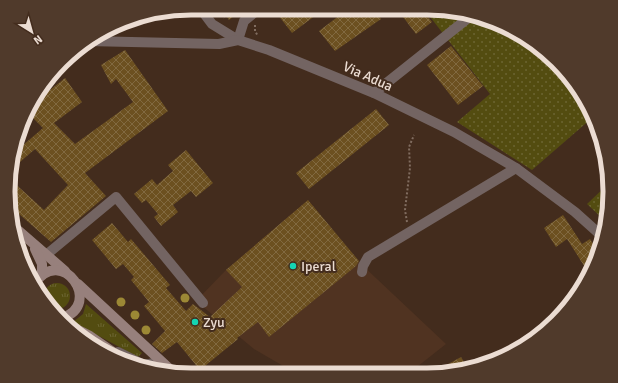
<svg xmlns="http://www.w3.org/2000/svg" width="618" height="383" font-family="Signika,sans-serif">
<style>
.built{fill:#503321}
.grass{fill:url(#grass-tufts)}
.park{fill:url(#park-dots)}
.building{fill:url(#building-cross-hatch)}
.lines{fill:none;stroke-linecap:round;stroke-linejoin:round}
.path{stroke:#816d60;stroke-width:2;stroke-dasharray:2 2;stroke-linecap:butt}
.street{stroke:#736462;stroke-width:10}
.secondary{stroke:#97807c;stroke-width:10}
.tree{fill:#9c8835}
.poi-dot{fill:#14d5b3;stroke:#432c1d;stroke-width:1.5}
.labels{text-anchor:middle;stroke-width:4;stroke-linejoin:round;paint-order:stroke}
.street-label{font-size:14px;fill:#ebdcd2;stroke:#432c1d}
.poi-label{font-size:14px;fill:#ebdcd2;stroke:#432c1d;text-anchor:start}
.rim{fill:none;stroke:#ebdcd2;stroke-width:5}
</style>
<defs>
<pattern id="grass-tufts" width="24" height="20" patternUnits="userSpaceOnUse"><rect width="24" height="20" fill="#534c10"/><path d="M3 7l-1-3M5 7V3M7 7l1-3M15 17l-1-3M17 17v-4M19 17l1-3" fill="none" stroke="#6c6532"/></pattern>
<pattern id="park-dots" width="8" height="8" patternUnits="userSpaceOnUse"><rect width="8" height="8" fill="#534c10"/><path d="M2 2h.1M6 6h.1" fill="none" stroke="#6c6532" stroke-width="1.8" stroke-linecap="round"/></pattern>
<pattern id="building-cross-hatch" width="8" height="8" patternUnits="userSpaceOnUse"><rect width="8" height="8" fill="#6c5020"/><path d="M0 0l8 8M0 8l8-8" fill="none" stroke="#816940"/></pattern>
</defs>
<rect width="100%" height="100%" fill="#432c1d"/>
<polygon class="built" points="308,200 360,263 446,344 408,374 297,374 254,349 196,301 226,270"/>
<g class="grass">
<circle cx="57" cy="296" r="13"/>
<polygon points="86,304 142,353 138,357 73,322 83,314"/>
</g>
<g class="park">
<polygon points="424,9 450,10 497,22 538,46 586,100 592,118 532,170 457,122 490,94"/>
<polygon points="607,185 605,221 587,204"/>
</g>
<g class="building">
<polygon points="221,8 244,8 229,20"/>
<polygon points="287,9 311,9 316,15 292,33 278,15"/>
<polygon points="355,9 374,9 381,19 335,51 319,31 344,12 346,15"/>
<polygon points="397,9 422,9 432,22 416,34"/>
<polygon points="451,46 483,86 458,105 427,65"/>
<polygon points="125,50 168,111 85,173 106,196 51,242 10,206 8,191 10,179 44,210 68,185 35,149 12,169 15,152 43,128 28,113 34,103 65,78 82,102 54,123 75,144 133,102 116,79 111,84 101,65"/>
<polygon points="376,109 389,125 309,189 296,173"/>
<polygon points="186,150 213,183 196,197 191,191 173,205 178,212 161,226 154,217 158,214 146,200 142,203 134,194 152,179 157,185 173,171 168,165"/>
<polygon points="308,200 359,261 356,266 269,337 258,322 237,338 238,339 200,370 177,342 162,353 152,344 165,331 144,306 149,302 131,280 134,277 123,264 116,269 92,240 112,223 128,242 131,239 170,285 166,288 186,311 193,304 210,317 242,287 226,270"/>
<polygon points="563,215 582,244 590,239 598,251 588,272 567,239 556,247 544,228"/>
<polygon points="461,357 467,367 433,375 432,373"/>
</g>
<g class="lines">
<g class="path">
<polyline points="217,8 224,18"/>
<polyline points="255,25 255,31 258,36"/>
<polyline points="407,222 405,210 410,168 409,147 414,135"/>
</g>
<g class="street">
<polyline points="200,8 212,24 238,40"/>
<polyline points="238,40 244,21 260,8"/>
<polyline points="87,41 219,44 238,40 269,50 374,93 454,132 516,168 575,212 604,238"/>
<polyline points="374,93 472,15"/>
<polyline points="46,255 116,197 203,303"/>
<polyline points="362,272 363,266 368,257 516,168"/>
<polyline points="118,352 144,365 154,363 157,358"/>
</g>
<g class="secondary">
<polyline points="12,225 65,271"/>
<polyline points="35,249 42,264 42,275"/>
<path d="M34 284C62 243 104 305 62 318"/>
<polyline points="78,284 174,373"/>
<polyline points="68,325 90,336 129,363"/>
</g>
</g>
<g class="tree">
<circle cx="185" cy="298" r="4.5"/>
<circle cx="121" cy="302" r="4.5"/>
<circle cx="135" cy="315" r="4.5"/>
<circle cx="146" cy="330" r="4.5"/>
</g>
<g class="poi-dot">
<circle cx="293" cy="266" r="4"/>
<circle cx="195" cy="322" r="4"/>
</g>
<g class="labels">
<g class="street-label">
<text transform="translate(368 76) rotate(24)" y="5">Via Adua</text>
</g>
<g class="poi-label">
<text x="301" y="271">Iperal</text>
<text x="203" y="327">Zyu</text>
</g>
</g>
<path d="M0 0H618V383H0ZM191 15H427A176 176 0 0 1 603 191V192A176 176 0 0 1 427 368H191A176 176 0 0 1 15 192V191A176 176 0 0 1 191 15Z" fill="#503a2b" fill-rule="evenodd"/>
<path class="rim" d="M191 15H427A176 176 0 0 1 603 191V192A176 176 0 0 1 427 368H191A176 176 0 0 1 15 192V191A176 176 0 0 1 191 15Z"/>
<g transform="translate(32 32) rotate(143)" stroke="#432c1d" stroke-width="3" paint-order="stroke">
<path d="M0-3L7 15L0 10L-7 15Z" fill="#ebdcd2"/>
<text y="-6" font-size="11" font-weight="bold" text-anchor="middle" fill="#ebdcd2">N</text>
</g>
</svg>
